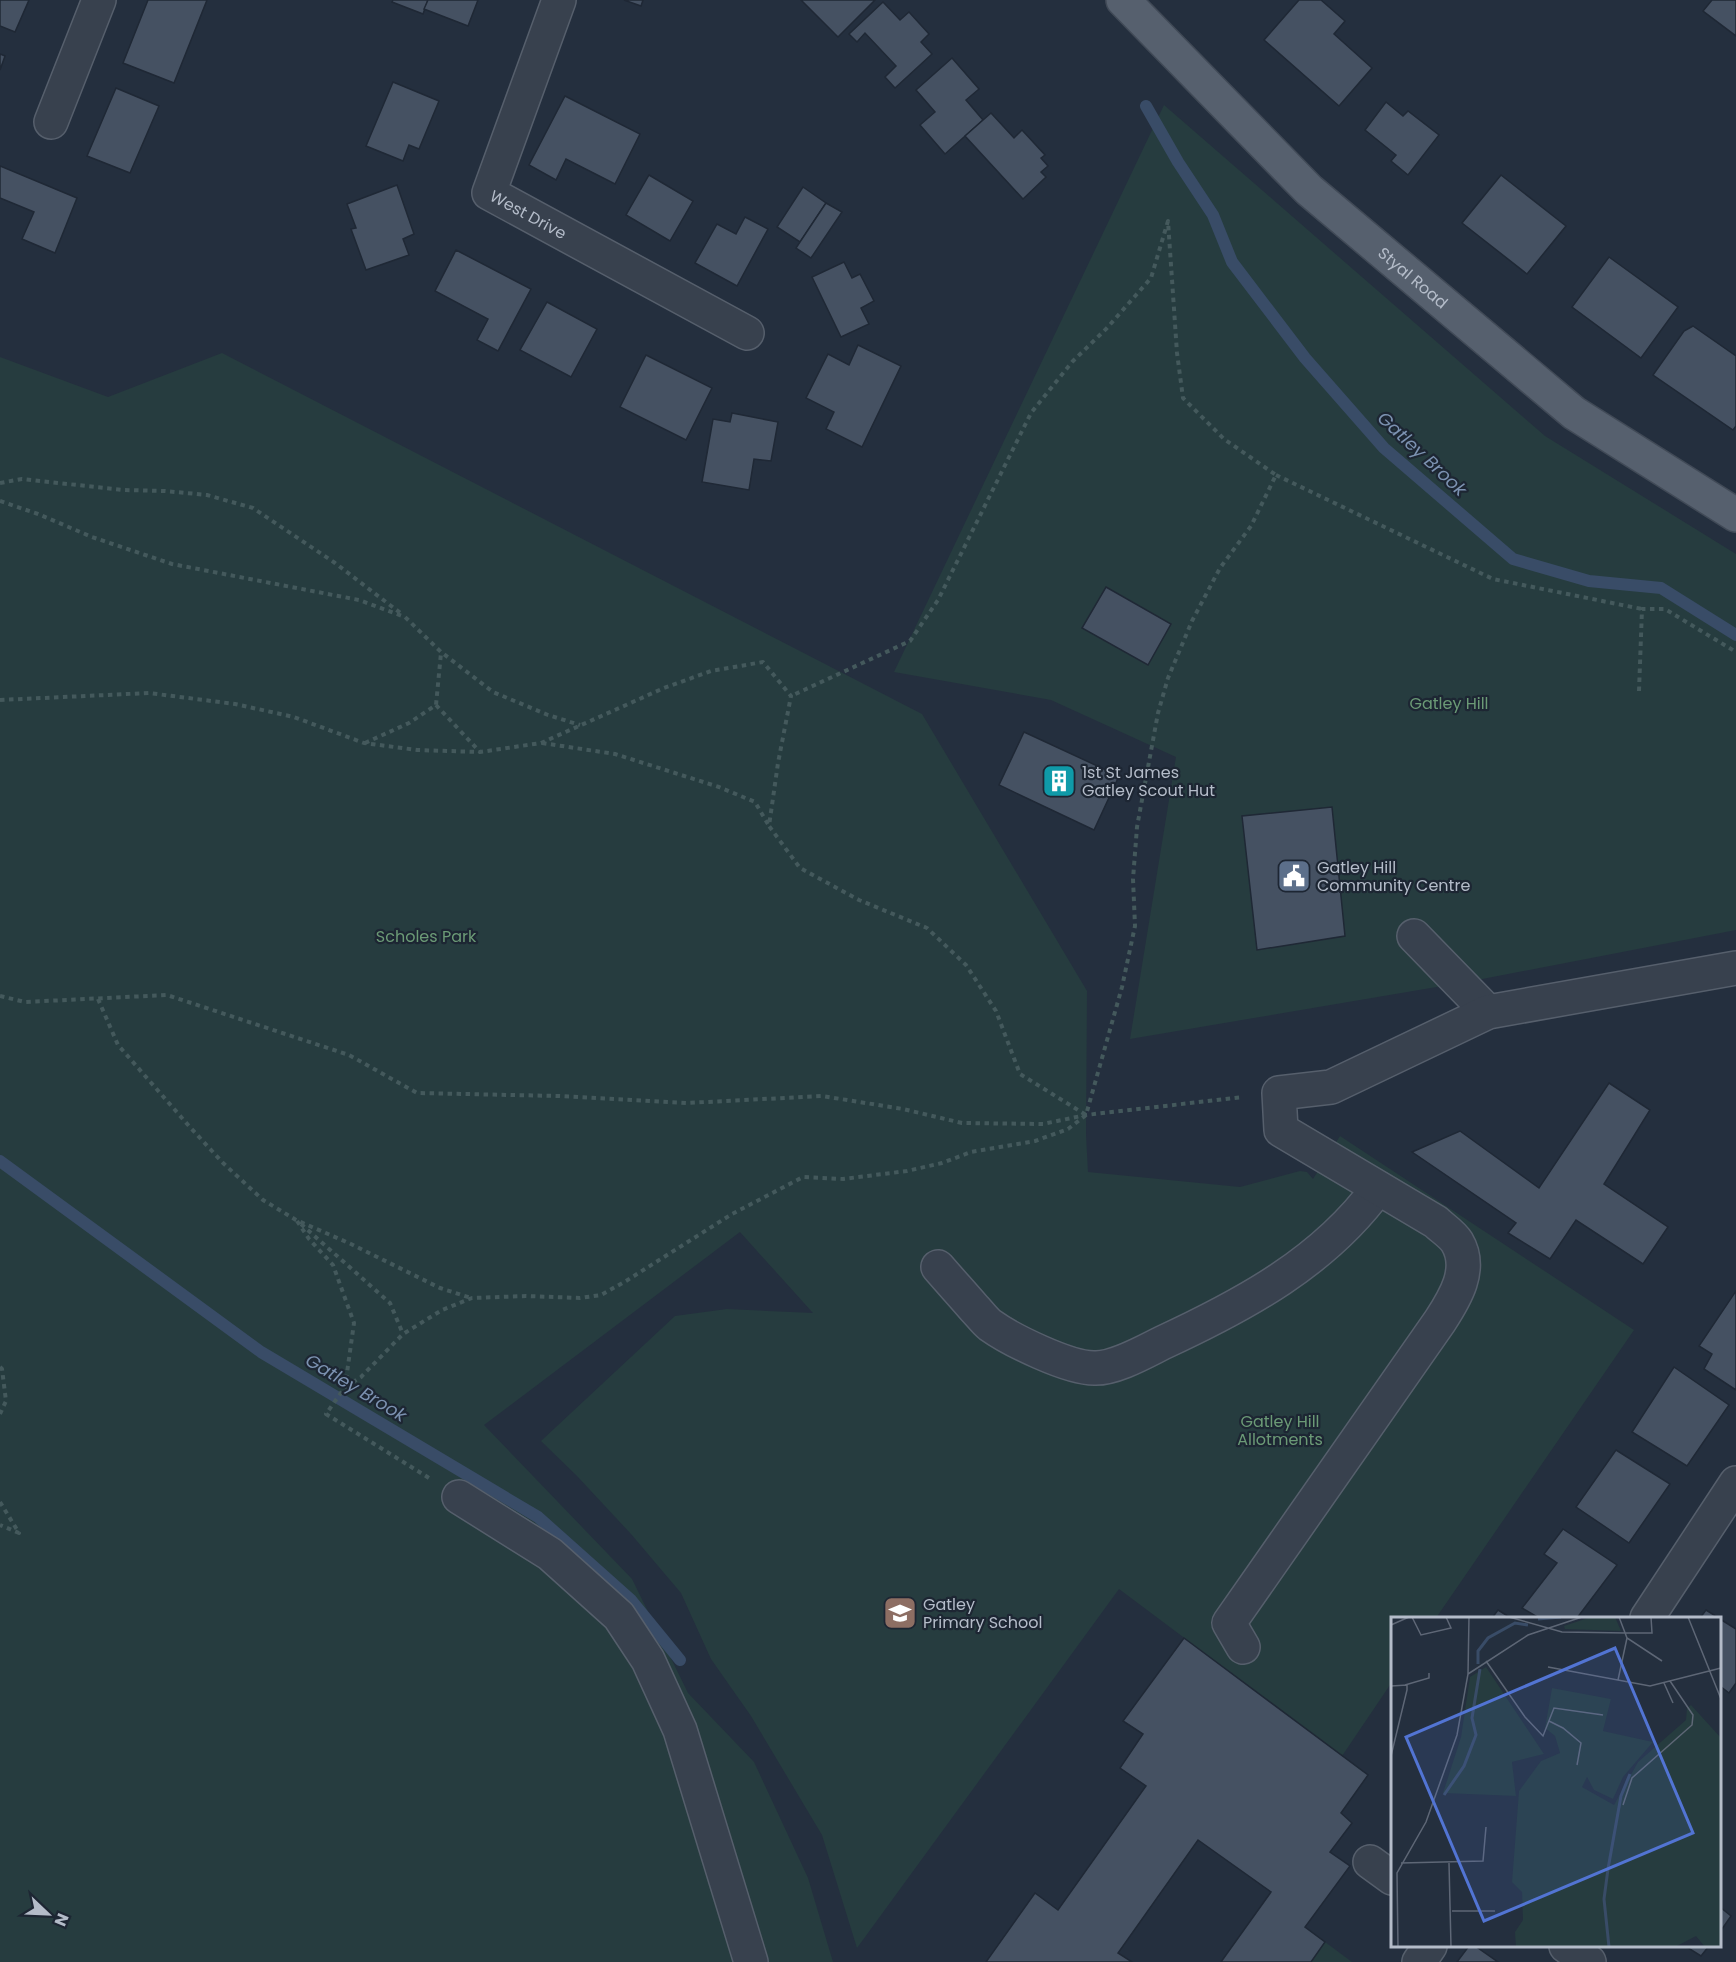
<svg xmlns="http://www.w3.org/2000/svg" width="1736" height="1962" font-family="Poppins,sans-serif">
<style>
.green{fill:#263c3f}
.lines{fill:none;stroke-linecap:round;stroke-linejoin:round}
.stream{stroke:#394c67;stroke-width:12}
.building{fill:#455162;stroke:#1f2835;stroke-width:1.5}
.minor-casing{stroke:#565f6c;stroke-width:36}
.major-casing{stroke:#414a57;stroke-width:36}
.path{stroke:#44595c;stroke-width:4;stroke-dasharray:4.5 4.5;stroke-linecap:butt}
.minor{stroke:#38414e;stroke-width:33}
.major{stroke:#56606e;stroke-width:33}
.labels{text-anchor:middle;stroke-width:4.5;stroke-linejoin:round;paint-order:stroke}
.street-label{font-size:16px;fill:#b4bcc9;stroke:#1d2633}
.park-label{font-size:16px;fill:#6b9a76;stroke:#1d2633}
.poi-label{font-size:16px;fill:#b4bcc9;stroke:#1d2633;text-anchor:start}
.water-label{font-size:18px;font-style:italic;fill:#7c92b1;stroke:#1d2633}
.inset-river{fill:none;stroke:#394c67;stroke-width:3}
.inset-road{fill:none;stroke:#5e6776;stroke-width:1.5}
.view{fill:#5274d3;fill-opacity:0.15;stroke:#5274d3;stroke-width:3}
.inset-edge{fill:none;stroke:#b4bcc9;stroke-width:3}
</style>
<rect width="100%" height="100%" fill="#242f3e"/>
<g class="green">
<polygon points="1164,105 1545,436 1736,554 1736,930 1472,981 1130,1039 1176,757 1051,700 894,672"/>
<polygon points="222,353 922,714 1087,991 1086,1135 1088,1172 1240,1187 1300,1171 1307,1172 1313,1179 1340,1136 1634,1330 1436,1618 1392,1618 1392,1682 1342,1756 1119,1589 857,1948 822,1835 751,1716 711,1659 681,1593 631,1534 577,1476 541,1441 675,1316 727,1309 813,1313 740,1232 484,1425 632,1579 688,1693 754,1762 808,1878 833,1962 0,1962 0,357 108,397"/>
<polygon points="1325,1942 1352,1962 1311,1962"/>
</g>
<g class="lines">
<g class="stream">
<polyline points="1146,106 1178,162 1213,215 1232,262 1305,358 1384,448 1513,559 1589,581 1661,588 1736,635"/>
<polyline points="0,1161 261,1352 538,1517 631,1600 680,1660"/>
</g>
</g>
<g class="building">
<polygon points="0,0 29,0 15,32 0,26"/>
<polygon points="148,0 207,0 174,83 123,63"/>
<polygon points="393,0 428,0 423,14 392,2"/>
<polygon points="428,0 478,0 468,26 424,9"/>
<polygon points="624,0 643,0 641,6"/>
<polygon points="801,0 875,0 838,37"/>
<polygon points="1299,0 1321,0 1345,21 1334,34 1372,68 1339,106 1264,40"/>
<polygon points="1712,0 1736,0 1736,36 1703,11"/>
<polygon points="883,2 900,20 909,12 929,34 921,42 932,54 895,88 885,77 896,66 865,33 857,42 849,34"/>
<polygon points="0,54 5,56 0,70"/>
<polygon points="952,58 979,89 966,100 983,120 945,154 920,125 935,112 916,90"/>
<polygon points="393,82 439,101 419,149 409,145 403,161 366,146"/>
<polygon points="116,88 159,106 130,173 87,156"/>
<polygon points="565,96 640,134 615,184 566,159 556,180 529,165"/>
<polygon points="1386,102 1403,116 1408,111 1439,135 1408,175 1391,161 1396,155 1365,130"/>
<polygon points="991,113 1014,138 1022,130 1045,155 1041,158 1048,166 1041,172 1046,177 1023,199 965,136"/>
<polygon points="0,166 77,198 55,253 22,239 34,212 0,198"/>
<polygon points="649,175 693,201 670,241 626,215"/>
<polygon points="1501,175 1566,226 1527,274 1462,223"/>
<polygon points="397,185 414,234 403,239 409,255 366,270 351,229 356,228 347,204"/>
<polygon points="803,187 826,203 800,242 777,227"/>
<polygon points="826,203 842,212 811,258 796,248"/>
<polygon points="745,217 768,229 737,286 695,263 717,224 736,234"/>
<polygon points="456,250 531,289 498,351 477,340 488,319 435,291"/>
<polygon points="1609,257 1678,307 1641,358 1572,307"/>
<polygon points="844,262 852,278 860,274 874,301 861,308 869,324 841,337 812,277"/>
<polygon points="547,302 597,329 571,377 520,350"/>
<polygon points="1693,326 1736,356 1736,426 1733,430 1653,375 1684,331"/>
<polygon points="858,345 901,366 862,447 826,429 834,412 806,398 828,354 849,365"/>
<polygon points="646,355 712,388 686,440 620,407"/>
<polygon points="732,413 778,422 771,461 754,459 749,490 702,482 713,419 730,422"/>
<polygon points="1106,587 1171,624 1148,665 1082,628"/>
<polygon points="1024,732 1119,776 1094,830 999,785"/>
<polygon points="1332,807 1345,936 1257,950 1242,816"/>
<polygon points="1609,1083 1650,1110 1604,1184 1668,1227 1643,1264 1576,1220 1550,1259 1508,1233 1516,1223 1412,1152 1460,1131 1539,1188"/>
<polygon points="1736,1291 1736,1390 1704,1369 1712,1354 1699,1346"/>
<polygon points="1674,1367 1729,1405 1687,1466 1632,1432"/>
<polygon points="1616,1450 1670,1484 1629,1543 1576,1507"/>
<polygon points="1563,1529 1617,1565 1577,1618 1539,1618 1522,1608 1557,1563 1544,1554"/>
<polygon points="1498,1610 1511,1618 1492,1618"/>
<polygon points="1706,1610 1719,1618 1700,1618"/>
<polygon points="1720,1619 1736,1629 1736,1683 1729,1693 1720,1686"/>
<polygon points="1184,1638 1368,1775 1341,1813 1352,1823 1330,1852 1350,1866 1305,1927 1325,1942 1311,1962 1221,1962 1271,1892 1198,1840 1118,1953 1132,1962 986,1962 1035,1893 1058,1910 1146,1786 1120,1768 1143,1734 1123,1721"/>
<polygon points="1720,1907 1731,1916 1720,1932"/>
<polygon points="1469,1946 1475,1946 1498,1962 1457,1962"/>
<polygon points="1685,1946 1709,1946 1701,1956"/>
</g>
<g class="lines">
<g class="minor-casing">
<g id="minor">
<path id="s1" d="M559 0 489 193 747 333"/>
<polyline points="51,122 99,0"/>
<polyline points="1414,936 1488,1012"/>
<path d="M938 1267C950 1281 962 1294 974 1308 979 1313 984 1320 990 1325 1011 1340 1068 1368 1094 1368 1114 1369 1144 1352 1162 1343 1244 1305 1324 1262 1378 1188"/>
<polyline points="459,1497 550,1554 619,1616 648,1660 680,1730 751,1962"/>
<polyline points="1647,1618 1736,1483"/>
<path d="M1243 1647 1229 1623 1440 1321C1455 1298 1473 1269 1457 1242 1452 1234 1442 1228 1436 1222L1281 1130 1279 1093 1331 1087 1488 1012 1736 968"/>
<polyline points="1370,1862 1392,1878"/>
<polyline points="1566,1946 1589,1962"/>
<polyline points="1419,1962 1430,1946"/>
</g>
</g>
<g class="major-casing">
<g id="major">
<path id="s2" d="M1123 0 1309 190 1574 413 1736 515"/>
</g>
</g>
<g class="path">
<polyline points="1276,475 1493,579 1642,609"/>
<polyline points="0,483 22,479 123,490 165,491 207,495 253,508 335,563 403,615"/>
<polyline points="0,501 38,514 92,537 172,564 359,600 405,617 441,652 493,692 548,715 580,725"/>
<polyline points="1639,691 1642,609 1665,609 1736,652"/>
<polyline points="0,700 149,693 235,704 294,717 364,743 417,750 480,752 541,743 664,688 711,671 763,662 791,696 778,763 769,826 800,868 859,900 927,928 966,965 996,1011 1020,1074 1086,1115"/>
<polyline points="436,705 480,752"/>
<polyline points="365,743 409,723 436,705 441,653"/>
<polyline points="542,743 615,754 719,787 755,802 769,826"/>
<polyline points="0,996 25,1002 167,995 349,1055 417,1093 559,1096 687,1103 822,1096 903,1109 962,1123 1043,1124 1086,1115 1243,1097"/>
<polyline points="98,999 118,1045 189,1126 223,1163 263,1200 296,1220 351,1244 440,1288 471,1298"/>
<polyline points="297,1221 309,1239 333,1265 354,1323 345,1387 326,1414 429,1478"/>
<polyline points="301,1224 390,1303 403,1334"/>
<polyline points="0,1367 2,1369 6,1401 0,1414"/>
<polyline points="345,1387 361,1377 403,1334 442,1310 472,1298 526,1296 580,1298 601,1295 626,1281 732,1214 803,1177 843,1179 907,1171 942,1163 971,1152 1035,1141 1068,1129 1086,1115 1122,987 1135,926 1133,879 1137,827 1158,713 1168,678 1192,621 1220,568 1251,526 1276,475 1224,439 1183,398 1177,353 1168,221 1151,278 1107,328 1072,362 1031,413 938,600 910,641 791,696"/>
<polyline points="0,1502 19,1533 0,1525"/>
</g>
<use href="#minor" class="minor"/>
<use href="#major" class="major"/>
</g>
<defs>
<g id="building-square" transform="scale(1.725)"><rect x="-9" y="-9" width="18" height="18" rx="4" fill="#0f9aa8" stroke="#1d2633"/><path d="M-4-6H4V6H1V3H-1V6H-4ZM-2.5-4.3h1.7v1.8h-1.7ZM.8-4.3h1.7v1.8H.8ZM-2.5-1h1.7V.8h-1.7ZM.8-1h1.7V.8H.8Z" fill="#fff"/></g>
<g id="civic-square" transform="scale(1.725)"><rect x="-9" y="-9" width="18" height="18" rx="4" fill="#5c6f8a" stroke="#1d2633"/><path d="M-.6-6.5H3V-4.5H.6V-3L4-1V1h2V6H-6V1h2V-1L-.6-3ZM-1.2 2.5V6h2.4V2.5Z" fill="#fff"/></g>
<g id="school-square" transform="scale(1.725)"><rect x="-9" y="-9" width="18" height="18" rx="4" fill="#8d6e63" stroke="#1d2633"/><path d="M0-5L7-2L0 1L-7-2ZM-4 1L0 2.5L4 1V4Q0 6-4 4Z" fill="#fff"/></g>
</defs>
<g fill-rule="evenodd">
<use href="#building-square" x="1059" y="781"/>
<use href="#civic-square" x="1294" y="876"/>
<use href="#school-square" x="900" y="1613"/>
</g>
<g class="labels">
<g class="street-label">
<text dy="6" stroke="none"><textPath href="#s1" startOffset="250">West Drive</textPath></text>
<text dy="6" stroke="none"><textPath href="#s2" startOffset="402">Styal Road</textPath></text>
</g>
<g class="park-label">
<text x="1449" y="709">Gatley Hill</text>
<text x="426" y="942">Scholes Park</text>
<text x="1280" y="1427">Gatley Hill<tspan x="1280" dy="18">Allotments</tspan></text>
</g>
<g class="poi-label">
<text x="1082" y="778">1st St James<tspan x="1082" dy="18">Gatley Scout Hut</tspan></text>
<text x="1317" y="873">Gatley Hill<tspan x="1317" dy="18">Community Centre</tspan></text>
<text x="923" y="1610">Gatley<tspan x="923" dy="18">Primary School</tspan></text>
</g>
<g class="water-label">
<text transform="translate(1422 454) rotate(43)" y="6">Gatley Brook</text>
<text transform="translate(356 1388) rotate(31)" y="6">Gatley Brook</text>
</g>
</g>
<g transform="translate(1391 1617)">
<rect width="330" height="330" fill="#242f3e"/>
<path d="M200 0H224L230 14 174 12 173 9ZM95 50 153 137 121 145 125 179 52 176 70 120 79 60ZM161 71 220 82 212 114 262 125 232 160 222 182 203 173 196 160 191 170 223 188 247 145 295 103 296 91 300 88 330 121V330H314L305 319 284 330H125L124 315 132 303 131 275 121 265 128 174 150 144 169 136 164 119 154 111Z" fill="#263c3f"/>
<path class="inset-river" d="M147 2 170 0M87 47V34L97 21 124 6 137 8M53 178 73 149 85 118 81 101 89 52M218 330 213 282 217 252 230 179 239 157"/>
<path class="inset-road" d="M21 0 30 18 60 11 55 0M118 0 171 15 235 16H261L260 0M228 0 236 21 271 44M297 0 330 82M0 8 18 0M95 44 134 100 152 119 163 91 212 98M157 50 259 69 330 51M77 57 137 18 191 0M227 63 236 21M273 66 282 86M14 68 38 61V56M0 69 16 68V73L0 139M158 104 172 111 190 126 186 148M232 188 241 161 301 108 302 98 279 64M10 246 92 244 95 210M58 246 60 330M61 294H104M7 330 6 256 35 205 66 118 77 57 78 0"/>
<path class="view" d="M224 31 302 216 93 304 15 120Z"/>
<rect width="330" height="330" class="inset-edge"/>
</g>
<g transform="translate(48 1914) rotate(113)" stroke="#1d2633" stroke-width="4.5" paint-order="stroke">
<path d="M0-4.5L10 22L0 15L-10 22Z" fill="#b4bcc9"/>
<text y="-9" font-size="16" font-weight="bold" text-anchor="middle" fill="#b4bcc9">N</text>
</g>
</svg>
